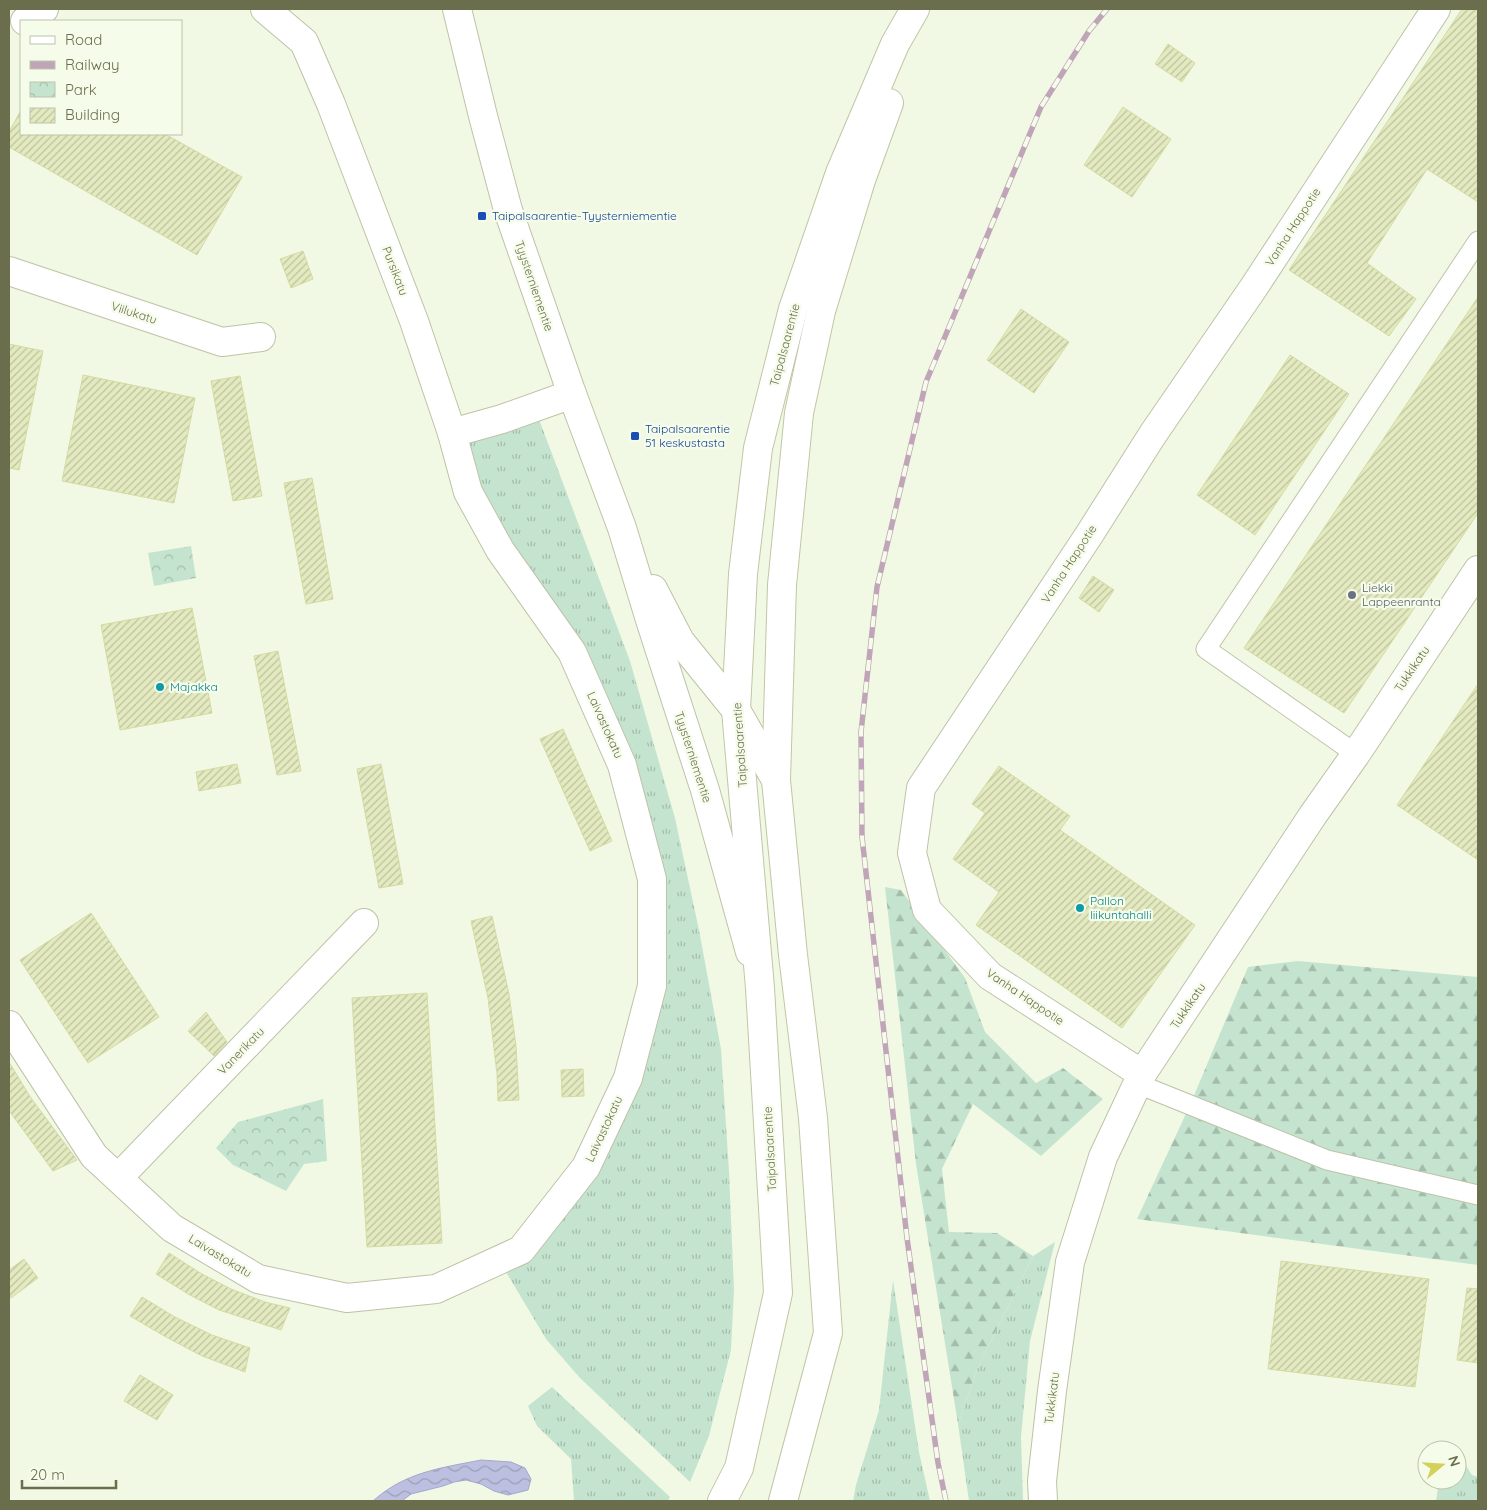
<svg xmlns="http://www.w3.org/2000/svg" width="1487" height="1510" font-family="Quicksand,sans-serif">
<style>
.grass{fill:url(#grass-tufts)}
.forest{fill:url(#forest-firs)}
.park{fill:url(#park-crowns)}
.water{fill:url(#water-waves);stroke:#a3a7d0}
.building{fill:url(#building-hatch);stroke:#d3dba2}
.lines{fill:none;stroke-linecap:round;stroke-linejoin:round}
.service-casing{stroke:#bdc3a7;stroke-width:21}
.minor-casing{stroke:#bdc3a7;stroke-width:30}
.tertiary-casing{stroke:#bdc3a7;stroke-width:30}
.secondary-casing{stroke:#c0c6a6;stroke-width:30}
.service{stroke:#fff;stroke-width:19}
.minor{stroke:#fff;stroke-width:28}
.tertiary{stroke:#fff;stroke-width:28}
.secondary{stroke:#fff;stroke-width:28}
.rail-casing{stroke:#c0a5b8;stroke-width:5.5}
.rail{stroke:#f5fcea;stroke-width:4;stroke-dasharray:11;stroke-linecap:butt}
.transit-dot{fill:#1a4fb4;stroke:#f5fcea;stroke-width:2}
.worship-dot{fill:#6b7280;stroke:#f5fcea;stroke-width:2}
.culture-dot{fill:#0f9aa8;stroke:#f5fcea;stroke-width:2}
.labels{text-anchor:middle;stroke-width:4.5;stroke-linejoin:round;paint-order:stroke}
.transit-label{font-size:12px;fill:#164399;stroke:#f5fcea;text-anchor:start}
.street-label{font-size:12px;fill:#6a6e4d;stroke:#f5fcea}
.worship-label{font-size:12px;fill:#5b616d;stroke:#f5fcea;text-anchor:start}
.culture-label{font-size:12px;fill:#0d838f;stroke:#f5fcea;text-anchor:start}
</style>
<defs>
<pattern id="grass-tufts" width="24" height="20" patternUnits="userSpaceOnUse" patternTransform="scale(1.25)"><rect width="24" height="20" fill="#c5e4d0"/><path d="M3 7l-1-3M5 7V3M7 7l1-3M15 17l-1-3M17 17v-4M19 17l1-3" fill="none" stroke="#a4bdab"/></pattern>
<pattern id="forest-firs" width="22" height="20" patternUnits="userSpaceOnUse" patternTransform="scale(1.25)"><rect width="22" height="20" fill="#c5e4d0"/><path d="M5 1l3.5 6h-7zM16 11l3.5 6h-7z" fill="#a4bdab"/></pattern>
<pattern id="park-crowns" width="20" height="18" patternUnits="userSpaceOnUse" patternTransform="scale(1.25)"><rect width="20" height="18" fill="#c5e4d0"/><path d="M2 6a3 3 0 1 1 6 0M12 15a3 3 0 1 1 6 0" fill="none" stroke="#a4bdab"/></pattern>
<pattern id="water-waves" width="16" height="10" patternUnits="userSpaceOnUse" patternTransform="scale(1.25)"><rect width="16" height="10" fill="#bcbfdf"/><path d="M0 5q4-4 8 0t8 0" fill="none" stroke="#9d9fb7"/></pattern>
<pattern id="building-hatch" width="6" height="6" patternUnits="userSpaceOnUse" patternTransform="scale(1.25)"><rect width="6" height="6" fill="#e4eac0"/><path d="M-1 1l2-2M0 6l6-6M5 7l2-2" fill="none" stroke="#bdc29e"/></pattern>
</defs>
<rect width="100%" height="100%" fill="#f1f9e4"/>
<g class="grass">
<polygon points="537,414 630,661 675,818 699,930 721,1049 729,1171 734,1290 731,1350 709,1436 690,1482 580,1378 546,1339 503,1267 529,1254 661,983 629,761 474,489 459,436"/>
<polygon points="1055,1242 1030,1341 1021,1437 1023,1501 969,1501 958,1424 977,1369 1033,1256"/>
<polygon points="893,1280 919,1452 930,1501 853,1501 856,1485 879,1410"/>
<polygon points="552,1387 670,1497 668,1501 574,1501 571,1459 537,1426 528,1406"/>
<polygon points="1457,1451 1472,1475 1478,1477 1478,1501 1436,1501 1439,1480 1457,1480"/>
</g>
<g class="forest">
<polygon points="885,887 901,890 965,978 985,1032 1036,1083 1063,1068 1103,1099 1041,1156 973,1104 942,1169 949,1232 997,1233 1033,1256 977,1369 958,1424 916,1164"/>
<polygon points="1298,961 1478,977 1478,1265 1137,1219 1190,1105 1248,967"/>
</g>
<g class="park">
<polygon points="191,546 196,578 154,586 148,553"/>
<polygon points="323,1099 327,1161 304,1164 286,1191 233,1165 216,1148 238,1122"/>
</g>
<path class="water" d="M481 1460 511 1462 525 1468 531 1479 528 1490 508 1495 494 1491 481 1484 466 1480 454 1482 443 1486 411 1494 402 1501H373C405 1472 441 1468 481 1460Z"/>
<g class="building">
<polygon points="1462,9 1478,9 1478,202 1427,169 1367,263 1416,299 1389,336 1289,270"/>
<polygon points="1168,44 1195,63 1182,82 1155,64"/>
<polygon points="1123,107 1171,139 1132,197 1084,165"/>
<polygon points="21,110 21,134 165,134 242,177 197,255 9,147 9,132"/>
<polygon points="303,251 313,279 291,288 280,259"/>
<polygon points="1478,297 1478,513 1344,713 1244,648"/>
<polygon points="1021,309 1069,342 1034,393 987,360"/>
<polygon points="9,344 43,351 19,470 9,468"/>
<polygon points="1290,355 1349,394 1255,535 1197,495"/>
<polygon points="83,375 195,398 174,503 62,481"/>
<polygon points="240,376 262,496 233,501 211,381"/>
<polygon points="312,478 333,599 306,604 284,483"/>
<polygon points="1093,576 1114,590 1099,612 1079,598"/>
<polygon points="192,608 212,713 120,730 101,625"/>
<polygon points="278,651 301,771 277,775 254,656"/>
<polygon points="1478,684 1478,860 1397,805"/>
<polygon points="563,729 612,841 590,851 540,739"/>
<polygon points="237,764 241,783 199,791 196,772"/>
<polygon points="381,764 403,884 379,888 357,769"/>
<polygon points="999,766 1070,816 1060,830 1195,925 1122,1028 976,925 999,892 953,859 985,813 972,804"/>
<polygon points="91,913 159,1017 88,1063 20,960"/>
<polygon points="492,916 509,994 516,1046 519,1100 498,1101 497,1074 488,998 471,921"/>
<polygon points="427,993 442,1243 367,1247 352,998"/>
<polygon points="206,1012 227,1042 214,1056 188,1031"/>
<polygon points="9,1062 31,1098 77,1160 53,1171 10,1112 9,1110"/>
<polygon points="583,1069 584,1096 562,1097 561,1070"/>
<polygon points="169,1253 202,1274 231,1289 265,1302 290,1308 281,1330 219,1310 188,1294 156,1274"/>
<polygon points="24,1259 38,1278 11,1298 9,1295 9,1270"/>
<polygon points="1281,1261 1429,1279 1415,1387 1268,1369"/>
<polygon points="1467,1288 1478,1289 1478,1363 1457,1360"/>
<polygon points="142,1297 175,1317 212,1335 250,1348 245,1372 202,1356 166,1337 130,1316"/>
<polygon points="140,1375 173,1395 157,1420 124,1401"/>
</g>
<g class="lines">
<g class="service-casing">
<g id="service">
<polyline points="1356,754 1206,649 1478,241"/>
<polyline points="1138,1084 1327,1160 1478,1195"/>
</g>
</g>
<g class="minor-casing">
<g id="minor">
<polyline points="265,9 304,42 331,104 414,321 452,433 502,419 572,394"/>
<polyline points="25,21 44,9"/>
<polyline points="9,271 222,342 261,337"/>
<polyline points="9,1025 94,1156 172,1228 258,1279 347,1298 436,1289 521,1250 586,1167 628,1078 652,986 652,879 622,765 572,652 500,550 468,492 452,433"/>
<polyline points="1142,1074 990,976 927,910 912,853 921,788 1089,535 1153,434 1254,287 1436,9"/>
<polyline points="118,1178 364,923"/>
<polyline points="1043,1501 1042,1481 1052,1391 1070,1262 1103,1157 1142,1074 1313,815 1356,754 1478,570"/>
</g>
</g>
<g class="tertiary-casing">
<g id="tertiary">
<polyline points="457,9 483,116 508,210 572,394 622,528 650,620 705,790 750,952"/>
<polyline points="653,589 680,641 736,710 776,780"/>
</g>
</g>
<g class="secondary-casing">
<g id="secondary">
<polyline points="722,1501 739,1468 778,1293 760,988 736,710 743,574 758,448 793,309 840,173 895,44 915,9"/>
<polyline points="783,1501 828,1333 813,1118 793,955 776,780 782,585 799,413 821,311 861,180 889,103"/>
</g>
</g>
<use href="#service" class="service"/>
<use href="#minor" class="minor"/>
<use href="#tertiary" class="tertiary"/>
<use href="#secondary" class="secondary"/>
<g class="rail-casing">
<polyline id="rail" points="946,1501 938,1463 907,1238 862,837 861,732 877,587 926,382 1041,107 1089,31 1107,9"/>
</g>
<use href="#rail" class="rail"/>
</g>
<g class="transit-dot">
<rect x="477" y="211" width="10" height="10" rx="2.5"/>
<rect x="630" y="431" width="10" height="10" rx="2.5"/>
</g>
<circle class="worship-dot" cx="1352" cy="595" r="5"/>
<g class="culture-dot">
<circle cx="160" cy="687" r="5"/>
<circle cx="1080" cy="908" r="5"/>
</g>
<g class="labels">
<g class="transit-label">
<text x="492" y="220">Taipalsaarentie-Tyysterniementie</text>
<text x="645" y="433">Taipalsaarentie<tspan x="645" dy="14">51 keskustasta</tspan></text>
</g>
<g class="street-label">
<text transform="translate(1293 227) rotate(-57)" y="4">Vanha Happotie</text>
<text transform="translate(395 271) rotate(69)" y="4">Pursikatu</text>
<text transform="translate(534 286) rotate(71)" y="4">Tyysterniementie</text>
<text transform="translate(134 313) rotate(18)" y="4">Viilukatu</text>
<text transform="translate(785 345) rotate(-75)" y="4">Taipalsaarentie</text>
<text transform="translate(1069 564) rotate(-57)" y="4">Vanha Happotie</text>
<text transform="translate(1412 669) rotate(-56)" y="4">Tukkikatu</text>
<text transform="translate(605 725) rotate(66)" y="4">Laivastokatu</text>
<text transform="translate(740 745) rotate(-94)" y="4">Taipalsaarentie</text>
<text transform="translate(693 757) rotate(72)" y="4">Tyysterniementie</text>
<text transform="translate(1025 997) rotate(34)" y="4">Vanha Happotie</text>
<text transform="translate(1188 1006) rotate(-56)" y="4">Tukkikatu</text>
<text transform="translate(241 1051) rotate(-46)" y="4">Vanerikatu</text>
<text transform="translate(604 1129) rotate(-65)" y="4">Laivastokatu</text>
<text transform="translate(770 1149) rotate(-93)" y="4">Taipalsaarentie</text>
<text transform="translate(220 1256) rotate(31)" y="4">Laivastokatu</text>
<text transform="translate(1052 1398) rotate(-83)" y="4">Tukkikatu</text>
</g>
<g class="worship-label">
<text x="1362" y="592">Liekki<tspan x="1362" dy="14">Lappeenranta</tspan></text>
</g>
<g class="culture-label">
<text x="170" y="691">Majakka</text>
<text x="1090" y="905">Pallon<tspan x="1090" dy="14">liikuntahalli</tspan></text>
</g>
</g>
<rect width="1487" height="1510" fill="none" stroke="#6a6e4d" stroke-width="20"/>
<rect x="20" y="20" width="162" height="115" fill="#f5fcea" stroke="#bdc3ab"/>
<rect x="30" y="36" width="25" height="8" fill="#ffffff" stroke="#bdc3ab"/>
<text x="65" y="45" font-size="15" fill="#6a6e4d">Road</text>
<rect x="30" y="61" width="25" height="8" fill="#c0a5b8" stroke="#bdc3ab"/>
<text x="65" y="70" font-size="15" fill="#6a6e4d">Railway</text>
<rect x="30" y="82" width="25" height="15" fill="url(#park-crowns)" stroke="#bdc3ab"/>
<text x="65" y="95" font-size="15" fill="#6a6e4d">Park</text>
<rect x="30" y="108" width="25" height="15" fill="url(#building-hatch)" stroke="#bdc3ab"/>
<text x="65" y="120" font-size="15" fill="#6a6e4d">Building</text>
<g transform="translate(1442 1465) rotate(72)"><circle r="24" fill="#f5fcea" stroke="#bdc3ab"/>
<path d="M0-4L9 19L0 12L-9 19Z" fill="#d3d159"/>
<text y="-8" font-size="14" font-weight="bold" text-anchor="middle" fill="#6a6e4d">N</text>
</g>
<path d="M22 1480v8h94v-8" fill="none" stroke="#6a6e4d" stroke-width="2.5"/>
<text x="30" y="1480" font-size="15" fill="#6a6e4d" stroke="#f5fcea" stroke-width="4" paint-order="stroke">20 m</text>
</svg>
